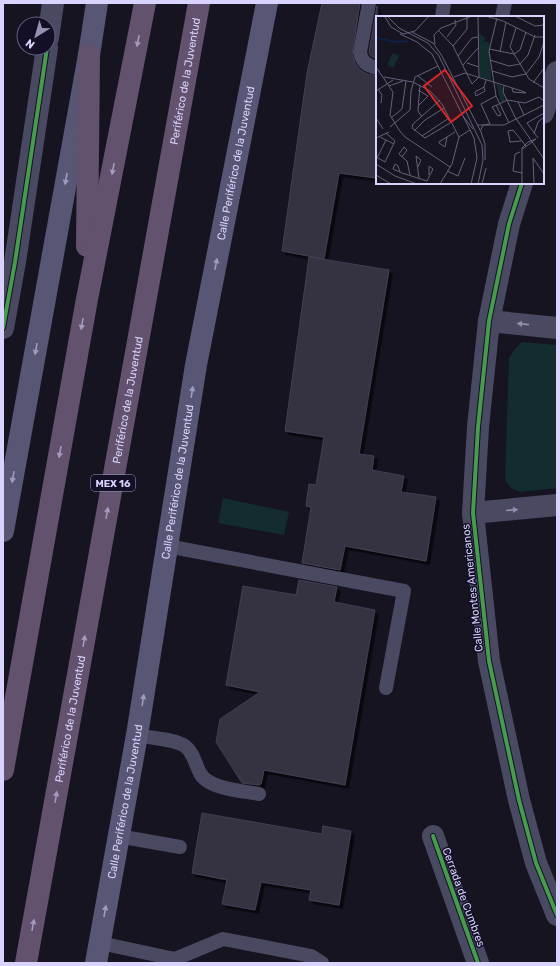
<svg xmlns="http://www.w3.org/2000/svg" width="560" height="966" font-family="Rubik,sans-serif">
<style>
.green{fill:#132c2d}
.building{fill:#343243;stroke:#433f54;filter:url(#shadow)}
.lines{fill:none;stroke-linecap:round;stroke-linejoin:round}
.service{stroke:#4a4962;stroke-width:14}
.minor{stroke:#4a4962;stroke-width:22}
.tertiary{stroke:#4a4962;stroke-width:22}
.secondary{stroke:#575674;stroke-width:22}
.trunk{stroke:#62526e;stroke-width:22}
.cycleway-casing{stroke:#130f26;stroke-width:6}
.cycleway{stroke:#469c4c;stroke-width:4}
.oneway{fill:#a39abe}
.oneway2{fill:#9e9bc0}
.oneway3{fill:#928eb0}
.labels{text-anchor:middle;stroke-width:3;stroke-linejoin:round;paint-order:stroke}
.shield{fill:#130f26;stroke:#9e99be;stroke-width:1}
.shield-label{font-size:10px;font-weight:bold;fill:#d9d4ff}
.street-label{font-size:11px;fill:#d9d4ff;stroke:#130f26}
.inset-river{fill:none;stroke:#0d2144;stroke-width:2}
.inset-road{fill:none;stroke:#64617a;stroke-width:1}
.view{fill:#d62828;fill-opacity:0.15;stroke:#d62828;stroke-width:2}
.inset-edge{fill:none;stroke:#d9d4ff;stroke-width:2}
</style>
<defs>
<filter id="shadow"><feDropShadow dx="3.5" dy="3.5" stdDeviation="0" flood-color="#0009"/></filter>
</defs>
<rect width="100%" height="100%" fill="#161421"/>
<g class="green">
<polygon points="522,342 557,345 557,488 520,492 511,488 505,480 509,358 515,349"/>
<polygon points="223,498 289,512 284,535 218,523"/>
</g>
<g class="building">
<polygon points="322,3 360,3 352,54 355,63 359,69 367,74 377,76 377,167 376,178 339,173 324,259 282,251 307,73"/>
<polygon points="377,6 377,59 371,56 369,52"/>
<polygon points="309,257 389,270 359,454 374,456 372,470 404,476 401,492 436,497 426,561 345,546 340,570 302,563 311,507 306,506 309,484 316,485 324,437 285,431"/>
<polygon points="299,580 337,587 334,602 375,610 345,785 264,770 261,784 259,785 242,783 216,742 220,719 260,692 226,685 243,586 296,595"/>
<polygon points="202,813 322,834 323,826 351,831 339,905 309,900 311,890 261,882 255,910 222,904 227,880 192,873"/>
</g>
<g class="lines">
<g class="service">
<path d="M369 3 360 52C362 63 367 65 377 68"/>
<polyline points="442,17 444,3"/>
<polyline points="502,17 505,3"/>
<polyline points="167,546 404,591 386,688"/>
<path d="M137 735C150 738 175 739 185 746 194 753 195 764 200 773 208 789 243 791 259 794"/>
<polyline points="118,836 180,847"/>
<polyline points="100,943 175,959 223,939 311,956 322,963"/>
</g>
<g class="minor">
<polyline points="543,113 557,72"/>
<polyline points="522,183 509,224 489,321 478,427 473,513 489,661 519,800 536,863 557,915"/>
<polyline points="489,321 557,328"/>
<polyline points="473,513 557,505"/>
<polyline points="433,836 478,963"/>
</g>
<g class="tertiary">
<polyline points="48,38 53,3"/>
<polyline points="3,328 15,262 47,48"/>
</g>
<g class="secondary">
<polyline points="3,531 89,55 97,3"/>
<path id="s1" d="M96 963 137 735 196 365 267 3"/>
</g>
<g class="trunk">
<polyline points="87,246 89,55"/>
<polyline points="3,770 87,299 145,3"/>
<path id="s2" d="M26 963 199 3"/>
</g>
<g class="cycleway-casing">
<g id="cycleway">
<polyline points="522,183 509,224 489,321 478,427 473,513 489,661 519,800 536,863 557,915"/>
<polyline points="3,328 15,262 47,48"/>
<polyline points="433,836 478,963"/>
</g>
</g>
<use href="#cycleway" class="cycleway"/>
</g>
<defs><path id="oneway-solid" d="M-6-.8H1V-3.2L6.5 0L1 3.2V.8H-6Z"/></defs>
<g class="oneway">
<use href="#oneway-solid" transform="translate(138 41) rotate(101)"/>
<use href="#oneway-solid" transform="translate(113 169) rotate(101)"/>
<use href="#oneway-solid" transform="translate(82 324) rotate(100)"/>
<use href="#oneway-solid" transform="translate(60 452) rotate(100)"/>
<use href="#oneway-solid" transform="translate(107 513) rotate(-80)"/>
<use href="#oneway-solid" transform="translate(84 641) rotate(-80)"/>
<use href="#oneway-solid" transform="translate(56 797) rotate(-80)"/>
<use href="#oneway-solid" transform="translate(33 925) rotate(-80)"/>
</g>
<g class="oneway2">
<use href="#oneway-solid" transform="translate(66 179) rotate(100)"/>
<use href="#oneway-solid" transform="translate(216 264) rotate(-79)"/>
<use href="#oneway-solid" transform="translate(36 349) rotate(100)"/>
<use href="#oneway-solid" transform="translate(192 392) rotate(-81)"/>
<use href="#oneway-solid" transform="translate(13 477) rotate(100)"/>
<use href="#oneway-solid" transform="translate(143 700) rotate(-81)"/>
<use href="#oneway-solid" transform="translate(105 911) rotate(-80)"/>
</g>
<g class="oneway3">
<use href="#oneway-solid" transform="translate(523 324) rotate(-174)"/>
<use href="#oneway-solid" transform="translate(512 510) rotate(-5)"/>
</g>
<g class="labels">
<rect class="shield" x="91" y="475" width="44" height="16" rx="3"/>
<g class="shield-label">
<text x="113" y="487">MEX 16</text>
</g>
<g class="street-label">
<text dy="4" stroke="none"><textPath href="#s2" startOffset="896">Periférico de la Juventud</textPath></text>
<text dy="4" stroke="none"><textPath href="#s1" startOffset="812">Calle Periférico de la Juventud</textPath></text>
<text dy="4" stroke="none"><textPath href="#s2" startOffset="572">Periférico de la Juventud</textPath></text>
<text dy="4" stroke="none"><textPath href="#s1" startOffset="488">Calle Periférico de la Juventud</textPath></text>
<text transform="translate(472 588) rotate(-96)" y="4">Calle Montes Americanos</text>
<text dy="4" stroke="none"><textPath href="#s2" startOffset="248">Periférico de la Juventud</textPath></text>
<text dy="4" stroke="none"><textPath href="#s1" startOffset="164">Calle Periférico de la Juventud</textPath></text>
<text transform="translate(464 897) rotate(70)" y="4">Cerrada de Cumbres</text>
</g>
</g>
<g transform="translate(376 16)">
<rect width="168" height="168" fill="#161421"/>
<path d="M103 18 109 21 108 26H113L115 64 104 61ZM17 37 23 40 17 52 11 49ZM120 68 126 70 129 84 125 86Z" fill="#132c2d"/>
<path class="inset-river" d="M0 22 20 26 32 25"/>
<path class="inset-road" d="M11 0 23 12 52 27 63 40 106 129 107 144 102 168M109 0 127 5 159 21H168M139 0 159 10 168 9M9 1 15 11 27 18 39 15 53 0M121 2 113 35 120 80 133 107M140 12 134 31 153 63 168 72M62 14 77 30 96 68 103 61 102 0M36 16 57 27 66 40 105 116 109 128V144M24 18 41 26 56 38 98 122 101 142 95 168M71 21 80 9 79 4M59 28 58 19 65 12 96 0M77 30 91 13V0M113 33 138 38 144 34 150 16M124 36 130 6M82 40 96 22 102 21M114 44 133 50 144 48 152 39 159 19M91 47 103 51M87 49 102 32M0 51 17 76 14 99 23 114 29 121 74 151M116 55 136 61 150 58 163 41 168 26M42 60 56 71M8 61 37 66 54 75 66 88 83 121M78 61 89 57 149 76 150 77 137 76 136 72M157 67 168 52M44 69 42 95 46 101M13 70 27 65M128 70 127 76 139 101 168 143M108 71 109 75 100 80 99 76 108 71 110 64M2 73 6 79 5 87M42 74 52 80 43 89M0 75 17 64M64 84 37 108 36 112 49 122 74 107M142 86 148 99M120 89 125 99 122 100 116 91 121 89 131 84 149 87 163 81 168 85M87 100 97 113M0 102 7 113M15 102 26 93 30 65M101 109H128L168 89M14 111 34 94 35 75 39 61 62 50M105 114 107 109 114 108 105 88 120 80M38 115 49 104 68 92M158 118 162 106 168 101M46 120 73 102M4 121 18 128M71 121 69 131 63 127V126L79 116M0 122 13 116M162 122 151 107 168 97M160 123 148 132H146L152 126ZM145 125 134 126 132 115 137 114 150 130M144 136 139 138 137 155 146 157M40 140 43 162M40 140 45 144 42 151M0 141 9 146 19 125 10 117M26 141 31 134 28 131 23 138 31 145 34 159M1 142 10 124M0 148 19 160 41 168M71 155 82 160 89 142M24 156 22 150 19 148 17 153 24 156 26 157 51 165 57 153 53 150V159M0 159 15 168M64 168 76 148 83 121 94 114M106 168 110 152M146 168V132M158 168 157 142 168 158"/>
<path class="view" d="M69 54 96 90 75 106 48 70Z"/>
<rect width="168" height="168" class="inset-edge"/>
</g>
<rect width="560" height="966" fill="none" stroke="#d9d4ff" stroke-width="8"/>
<g transform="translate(36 36) rotate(217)"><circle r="19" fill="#130f26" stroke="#625e7d"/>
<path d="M0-3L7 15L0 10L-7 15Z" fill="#9591b1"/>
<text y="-6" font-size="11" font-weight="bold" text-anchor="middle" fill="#d9d4ff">N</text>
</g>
</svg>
